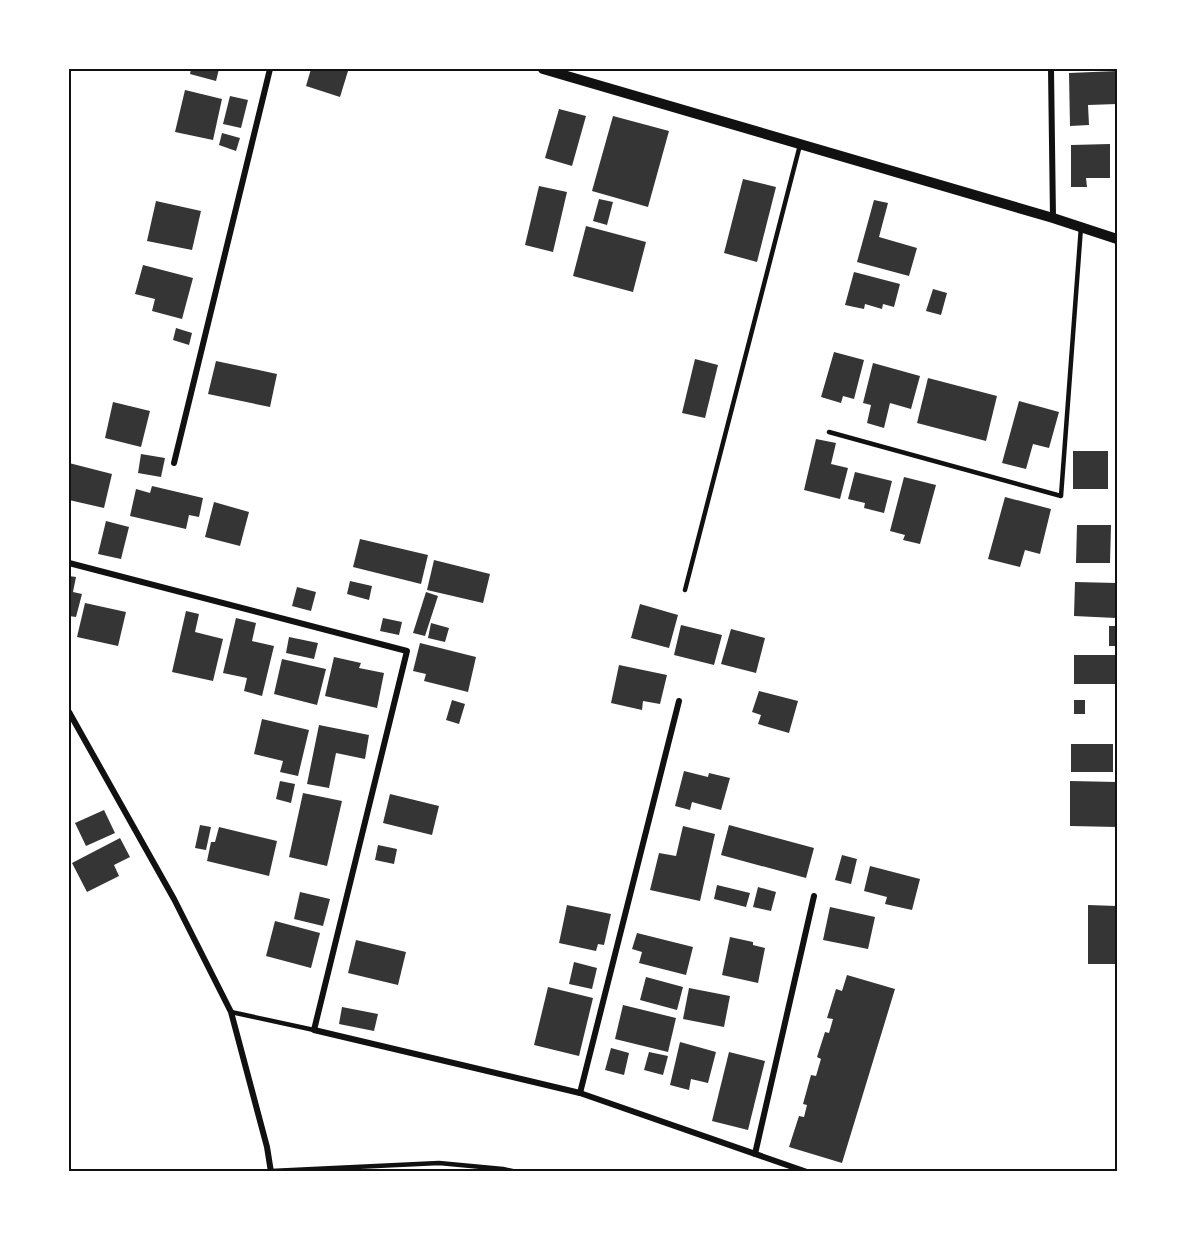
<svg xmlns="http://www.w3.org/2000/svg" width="1186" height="1241" font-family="'Roboto Serif',serif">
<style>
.building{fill:#353535}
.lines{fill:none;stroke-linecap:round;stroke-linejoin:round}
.service{stroke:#111;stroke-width:4.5}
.minor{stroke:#111;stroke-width:6}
.tertiary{stroke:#111;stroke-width:10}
.neatline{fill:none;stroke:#111;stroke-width:2}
</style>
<rect width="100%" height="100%" fill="#fff"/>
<g class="building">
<polygon points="191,69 219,69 216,81 190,74"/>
<polygon points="311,69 348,71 340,97 306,86"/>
<polygon points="1117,71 1117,104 1088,105 1089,125 1070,126 1069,73"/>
<polygon points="185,90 222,99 213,140 175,132"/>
<polygon points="230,96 248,100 241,128 223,124"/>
<polygon points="559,109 586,116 572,166 545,158"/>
<polygon points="613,116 669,131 648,207 592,191"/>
<polygon points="222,133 240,138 236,151 219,145"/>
<polygon points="1110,144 1110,178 1086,178 1087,187 1071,187 1071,145"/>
<polygon points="743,179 776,187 757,262 724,253"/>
<polygon points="539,186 567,192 553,252 525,245"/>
<polygon points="599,199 613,202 607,225 593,221"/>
<polygon points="874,200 888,203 879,237 917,248 909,276 857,262"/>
<polygon points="156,201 201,211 192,250 147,241"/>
<polygon points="586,226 646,242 633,292 573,276"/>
<polygon points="143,265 193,278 182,319 152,311 155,299 135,294"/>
<polygon points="854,272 900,284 894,307 883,304 882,309 865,304 864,309 845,305"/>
<polygon points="933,289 947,293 941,315 926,311"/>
<polygon points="176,328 192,333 189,345 173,340"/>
<polygon points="834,352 864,360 854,399 843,396 841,403 821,397"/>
<polygon points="695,359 718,365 705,418 682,413"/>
<polygon points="216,361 277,374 270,407 208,394"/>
<polygon points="873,363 920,376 911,409 890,403 884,428 867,423 871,405 863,403"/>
<polygon points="928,378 997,396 986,441 917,423"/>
<polygon points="1019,401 1059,412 1049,448 1033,444 1026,469 1002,463"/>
<polygon points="113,402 150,411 141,447 105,438"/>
<polygon points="816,439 836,443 831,464 848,468 840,499 804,490"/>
<rect x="1073" y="451" width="35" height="38"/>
<polygon points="141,454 165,458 161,477 138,473"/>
<polygon points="69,463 112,474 104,508 69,500"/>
<polygon points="855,472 892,481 884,513 864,508 865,503 848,499"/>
<polygon points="904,477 936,485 920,544 903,540 905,535 890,531"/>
<polygon points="152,486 203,498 199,517 189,515 186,529 130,516 136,489 150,493"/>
<polygon points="1005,497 1051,509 1040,554 1025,550 1020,567 988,559"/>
<polygon points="214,502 249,512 240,546 205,537"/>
<polygon points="106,521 129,527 121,559 98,554"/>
<polygon points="1077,525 1111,525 1110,563 1076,563"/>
<polygon points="360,539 428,555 421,584 353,567"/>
<polygon points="434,560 490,574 483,603 427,590"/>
<polygon points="69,576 76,577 73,592 82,594 76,617 69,616"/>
<polygon points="350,581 372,586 369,600 347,594"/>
<polygon points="1075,582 1117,583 1116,618 1074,616"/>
<polygon points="297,587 316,592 311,611 292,606"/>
<polygon points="426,592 438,596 425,636 413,633"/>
<polygon points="85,603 126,612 118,646 77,637"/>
<polygon points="640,604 678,615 669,648 631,638"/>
<polygon points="186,611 199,614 195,632 223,639 213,681 172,672"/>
<polygon points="236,618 256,623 252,641 274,646 262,696 244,691 247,678 223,673"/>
<polygon points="383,618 402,622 399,635 380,631"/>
<polygon points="431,623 449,628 445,642 428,638"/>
<polygon points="681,625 722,635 714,665 674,655"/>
<rect x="1109" y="626" width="8" height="20"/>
<polygon points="731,629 765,638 756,673 721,664"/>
<polygon points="289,637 318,643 314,659 286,653"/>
<polygon points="420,643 476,657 468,692 424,681 426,674 413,671"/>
<rect x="1074" y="655" width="43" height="29"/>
<polygon points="334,657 361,663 359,668 384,673 377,708 325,696"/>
<polygon points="282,659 326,669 317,705 274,694"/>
<polygon points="619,665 667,675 660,704 643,701 642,710 611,703"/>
<polygon points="759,691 798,701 789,733 758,724 761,715 752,712"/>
<polygon points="452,700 465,704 459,724 446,720"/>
<rect x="1074" y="700" width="11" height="14"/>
<polygon points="262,719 309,730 298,776 280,772 283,761 254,754"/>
<polygon points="319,725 369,735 365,759 336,753 329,788 307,784"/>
<rect x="1071" y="744" width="42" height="28"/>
<polygon points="684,771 708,777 709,773 730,778 721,810 692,802 690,810 675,806"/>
<polygon points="280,781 295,784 291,803 276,799"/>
<polygon points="1070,781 1117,782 1117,827 1070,826"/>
<polygon points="303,793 342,801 327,866 289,857"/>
<polygon points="390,794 439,806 432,835 383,823"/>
<polygon points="104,810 115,833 86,846 75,823"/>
<polygon points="200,825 211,827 206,850 195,848"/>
<polygon points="729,825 814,848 806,878 721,855"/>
<polygon points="683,826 715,834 700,901 650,890 659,853 676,856"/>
<polygon points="219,827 277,841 269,876 207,861 211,842 215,842"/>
<polygon points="120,838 130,857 114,865 119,876 87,892 72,863"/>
<polygon points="378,845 397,849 394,864 375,860"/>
<polygon points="842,855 857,859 851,884 835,880"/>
<polygon points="870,866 920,879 912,910 885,904 887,897 864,891"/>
<polygon points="717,885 750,893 746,907 714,899"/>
<polygon points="758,887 776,892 771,911 753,907"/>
<polygon points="300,892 330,899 323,926 294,919"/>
<polygon points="567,905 611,914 604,945 598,944 596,951 559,943"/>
<polygon points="1088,905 1117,906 1117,964 1088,964"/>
<polygon points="830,907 875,917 868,949 823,940"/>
<polygon points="275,921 320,933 311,968 266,956"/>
<polygon points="637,933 693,947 686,975 639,963 642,952 632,949"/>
<polygon points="730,937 753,942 753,945 765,948 758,983 722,975"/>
<polygon points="356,940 406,952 398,985 348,973"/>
<polygon points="574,962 597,968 592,989 569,984"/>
<polygon points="847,975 895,989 842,1163 789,1147 799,1116 804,1117 807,1105 803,1104 811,1075 816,1076 821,1059 817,1057 825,1032 829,1033 833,1019 827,1018 836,989 842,991"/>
<polygon points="646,977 683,987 677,1010 640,1000"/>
<polygon points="548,987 593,998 579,1056 534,1045"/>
<polygon points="689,988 730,996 724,1027 683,1019"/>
<polygon points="623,1005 676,1018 668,1052 615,1039"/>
<polygon points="342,1007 378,1014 374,1031 339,1024"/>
<polygon points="680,1042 716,1052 708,1083 691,1079 689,1090 670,1085"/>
<polygon points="611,1048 629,1053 624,1075 605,1070"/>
<polygon points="649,1052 668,1056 663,1075 644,1070"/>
<polygon points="729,1052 765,1061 748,1130 712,1121"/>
</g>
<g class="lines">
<g class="service">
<polyline points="829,432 1061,496 1081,227"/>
<polyline points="685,590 800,145"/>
<polyline points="231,1012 314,1030"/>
<polyline points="271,1171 439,1163 503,1169 517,1172"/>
</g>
<g class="minor">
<polyline points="1051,69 1053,218"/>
<polyline points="174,463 270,69"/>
<polyline points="69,563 407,651 314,1030 580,1093 807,1172"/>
<polyline points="69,712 174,899 231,1012 267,1147 271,1172"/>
<polyline points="580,1093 679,701"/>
<polyline points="755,1154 814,896"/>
</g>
<polyline class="tertiary" points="543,69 1053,218 1117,239"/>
</g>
<rect width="1186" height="1241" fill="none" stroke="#ffffff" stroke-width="141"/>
<rect x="70" y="70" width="1046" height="1100" class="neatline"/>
</svg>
